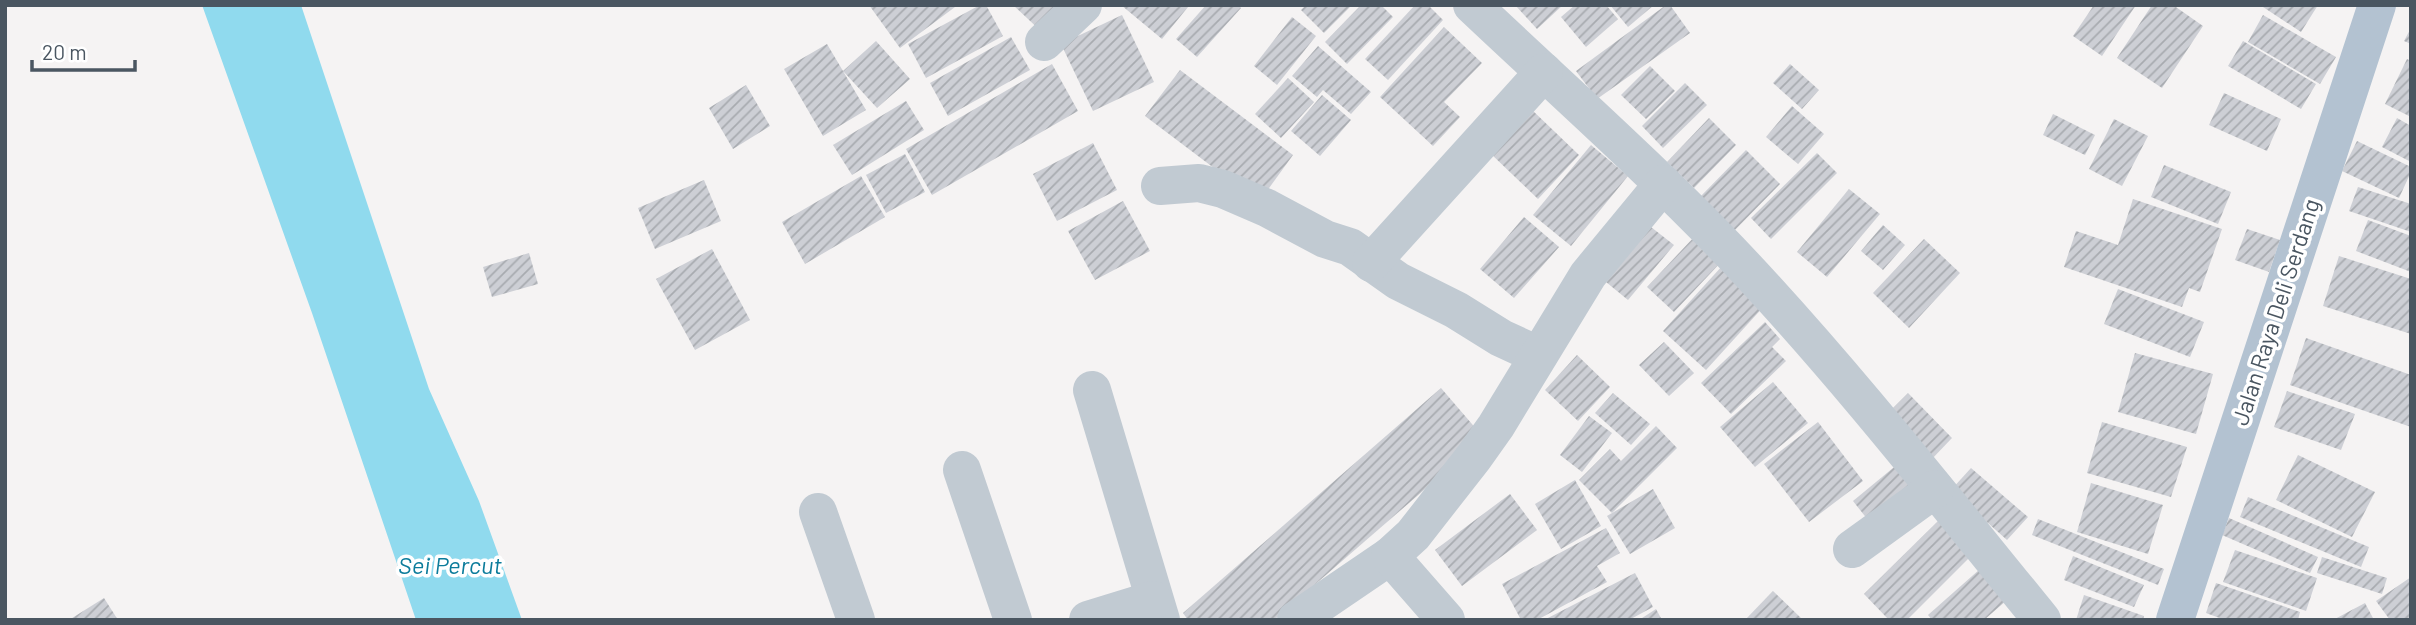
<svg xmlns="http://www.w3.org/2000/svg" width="2416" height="625" font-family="Barlow,sans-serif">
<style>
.water{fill:#90daee}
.building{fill:url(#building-hatch)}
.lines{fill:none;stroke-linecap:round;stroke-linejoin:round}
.minor{stroke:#c1cad2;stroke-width:38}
.major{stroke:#b3c2d1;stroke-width:38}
.labels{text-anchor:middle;stroke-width:7;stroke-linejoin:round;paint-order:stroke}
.street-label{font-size:23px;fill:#4a5661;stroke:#fff}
.water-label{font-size:24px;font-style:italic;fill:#0c7c9b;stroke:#fff}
</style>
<defs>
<pattern id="building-hatch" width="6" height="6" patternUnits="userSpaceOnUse" patternTransform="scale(1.75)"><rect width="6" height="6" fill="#cdcfd5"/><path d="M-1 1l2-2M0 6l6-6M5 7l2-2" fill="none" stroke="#a8abb0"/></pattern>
</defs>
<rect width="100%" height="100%" fill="#f5f3f3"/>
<polygon class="water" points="202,5 301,5 429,389 479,501 522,620 416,620 312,313"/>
<g class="building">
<polygon points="869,5 953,5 955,7 900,48"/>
<polygon points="980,5 986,5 1003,36 926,78 908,44"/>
<polygon points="1013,5 1071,5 1044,34"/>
<polygon points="1121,5 1187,5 1188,7 1162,39"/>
<polygon points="1206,5 1238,5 1241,8 1197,57 1176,39"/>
<polygon points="1306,5 1352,5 1324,33 1301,10"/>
<polygon points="1361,5 1381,5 1393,17 1347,64 1325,42"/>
<polygon points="1415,5 1428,5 1443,20 1388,80 1365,59"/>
<polygon points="1515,5 1563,5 1537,29"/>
<polygon points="1575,5 1606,5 1618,19 1586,47 1561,17"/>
<polygon points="1610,5 1654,5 1628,27"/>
<polygon points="1666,5 1670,5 1690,33 1597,99 1576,71"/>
<polygon points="2094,5 2136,5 2102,56 2073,36"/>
<polygon points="2152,5 2173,5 2203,26 2162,88 2117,58"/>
<polygon points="2260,5 2318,5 2301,32"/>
<polygon points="1122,15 1154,82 1093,111 1061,44"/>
<polygon points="2263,15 2336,57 2320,84 2248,42"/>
<polygon points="1292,17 1316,36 1277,85 1254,66"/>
<polygon points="1444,27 1482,63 1444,102 1460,117 1433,146 1380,97"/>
<polygon points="2411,28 2411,44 2404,41"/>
<polygon points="1011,37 1030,70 948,116 930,83"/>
<polygon points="876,41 910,79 877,108 843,71 866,110 823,136 784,69 827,44 843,71"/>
<polygon points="2243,41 2316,84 2301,109 2228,66"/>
<polygon points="1318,46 1371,92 1351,114 1323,90 1317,97 1292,76"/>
<polygon points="2407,59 2411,61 2411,117 2385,104"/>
<polygon points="1052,64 1078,111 932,195 906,149"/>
<polygon points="1790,64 1819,90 1802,109 1773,83"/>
<polygon points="1650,66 1675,91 1646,119 1621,95"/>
<polygon points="1180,70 1293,155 1259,202 1145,116"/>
<polygon points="1288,78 1314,102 1281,138 1255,114"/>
<polygon points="1685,83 1707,105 1663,148 1642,126"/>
<polygon points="746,85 770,126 733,149 709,108"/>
<polygon points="2224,93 2281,119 2267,151 2209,125"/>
<polygon points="1322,95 1351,120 1320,156 1291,131"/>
<polygon points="906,101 924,130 852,175 833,145"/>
<polygon points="1792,106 1824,134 1798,164 1766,137"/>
<polygon points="1531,109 1579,155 1538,199 1489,152"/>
<polygon points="2053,114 2095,135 2085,155 2043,135"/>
<polygon points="1709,118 1736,145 1694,188 1667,162"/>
<polygon points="2397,118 2411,126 2411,162 2382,147"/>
<polygon points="2114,119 2148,136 2122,186 2089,169"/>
<polygon points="2357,141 2411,167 2411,172 2399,198 2342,171"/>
<polygon points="1093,143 1117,190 1057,221 1033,174"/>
<polygon points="1591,145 1628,176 1571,246 1533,215"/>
<polygon points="1746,150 1780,184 1733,232 1699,198"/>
<polygon points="1817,153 1837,173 1771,239 1751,218"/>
<polygon points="905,154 925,192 886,213 866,175"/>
<polygon points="2164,165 2231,192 2218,224 2151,197"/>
<polygon points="861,176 885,217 805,264 782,222"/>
<polygon points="704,180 721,221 655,249 638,208"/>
<polygon points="2358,187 2411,204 2411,232 2349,211"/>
<polygon points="1849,189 1880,214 1827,277 1797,252"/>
<polygon points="2133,199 2222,229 2200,292 2189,288 2182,307 2064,267 2076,231 2118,245"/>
<polygon points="1123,201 1150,251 1095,280 1068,231"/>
<polygon points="1524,217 1559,247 1514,298 1480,269"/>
<polygon points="2368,220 2411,236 2411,272 2356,251"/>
<polygon points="1883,225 1905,245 1883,270 1861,251"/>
<polygon points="1651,227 1674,245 1628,300 1606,282"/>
<polygon points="2247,229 2280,240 2269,272 2235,260"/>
<polygon points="1696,235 1723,260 1674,312 1647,287"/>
<polygon points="1924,239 1960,273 1909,328 1873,293"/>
<polygon points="712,249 750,320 695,350 656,279"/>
<polygon points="529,253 538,284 492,297 483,267"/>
<polygon points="2339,256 2411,279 2411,334 2323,306"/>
<polygon points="1723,265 1766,304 1706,370 1663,331"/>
<polygon points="2118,289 2204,322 2190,357 2104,324"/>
<polygon points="1765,322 1780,339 1772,347 1786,361 1731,414 1701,383"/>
<polygon points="2306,338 2411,375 2411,427 2290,385"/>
<polygon points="1664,342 1694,373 1669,396 1639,365"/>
<polygon points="2135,353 2213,374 2196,434 2118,412"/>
<polygon points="1577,355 1610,387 1578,421 1545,390"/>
<polygon points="1773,382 1808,423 1755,467 1720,427"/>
<polygon points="1441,388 1484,438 1274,620 1188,620 1183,613"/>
<polygon points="2287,391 2355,414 2341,450 2274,427"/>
<polygon points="1613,393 1650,424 1631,445 1595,413"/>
<polygon points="1908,393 1952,438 1930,461 1885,416"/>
<polygon points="1589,416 1612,433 1582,472 1560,455"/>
<polygon points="1818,422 1863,481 1809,522 1764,464"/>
<polygon points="2102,422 2187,447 2171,497 2087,473"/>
<polygon points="1656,426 1677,448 1612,513 1579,480 1610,449 1621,461"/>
<polygon points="2298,455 2375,492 2352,537 2276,500"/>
<polygon points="1899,463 1914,481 1868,520 1853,501"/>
<polygon points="1971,468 2028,517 2007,540 1951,490"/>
<polygon points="1575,480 1601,526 1561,549 1535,504"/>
<polygon points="2091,483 2163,505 2148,554 2077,532"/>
<polygon points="1653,489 1675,528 1630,554 1607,516"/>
<polygon points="1510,494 1537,530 1462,586 1435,550"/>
<polygon points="2248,497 2369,547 2361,567 2240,517"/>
<polygon points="2229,518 2318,557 2310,573 2222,535"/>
<polygon points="2038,519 2164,569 2158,585 2032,535"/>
<polygon points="1939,520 1973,554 1907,620 1889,620 1864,594"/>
<polygon points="1606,528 1620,553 1597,566 1607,582 1537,620 1521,620 1502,584"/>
<polygon points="2235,550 2317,578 2306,611 2223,582"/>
<polygon points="2073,556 2144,585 2134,607 2064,580"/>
<polygon points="2322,557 2387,578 2382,594 2317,573"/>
<polygon points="1980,569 2007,600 1984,620 1932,620 1928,615"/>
<polygon points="1635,573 1653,607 1629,620 1544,620"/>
<polygon points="2411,577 2411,620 2390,620 2376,601"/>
<polygon points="2216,583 2300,612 2298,620 2225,620 2206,613"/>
<polygon points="1773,591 1803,620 1745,620"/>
<polygon points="2084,595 2144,616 2143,620 2076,620"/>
<polygon points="104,598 118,620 69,620"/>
<polygon points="2365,603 2374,620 2333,620"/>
<polygon points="1656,609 1662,620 1639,620"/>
</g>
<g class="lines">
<g class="minor">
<path d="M1472 5C1562 90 1655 172 1740 262 1847 376 1944 500 2042 620"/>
<polyline points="1044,42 1083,5"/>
<polyline points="1160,186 1199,183 1223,189 1267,208 1325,239 1350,247 1398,281 1456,310 1501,338 1538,355"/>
<polyline points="1371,263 1544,72"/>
<polyline points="1092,390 1161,620"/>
<polyline points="962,470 1013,620"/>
<polyline points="818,512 856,620"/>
<polyline points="1852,549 1935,489"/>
<polyline points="1088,620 1153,600"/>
<polyline points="1296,620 1390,556"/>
<polyline points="1446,620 1390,556 1413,535 1474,457 1496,426 1588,275 1663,184"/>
</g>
<polyline class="major" points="2175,620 2377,5"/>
</g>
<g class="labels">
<g class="street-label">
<text transform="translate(2276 312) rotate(-72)" y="8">Jalan Raya Deli Serdang</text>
</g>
<g class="water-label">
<text x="450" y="574">Sei Percut</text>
</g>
</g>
<rect width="2416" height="625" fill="none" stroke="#4a5661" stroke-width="14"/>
<path d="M32 60v10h103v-10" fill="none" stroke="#4a5661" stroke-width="3.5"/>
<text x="42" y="60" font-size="21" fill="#4a5661" stroke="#ffffff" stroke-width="5" paint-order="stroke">20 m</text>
</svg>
